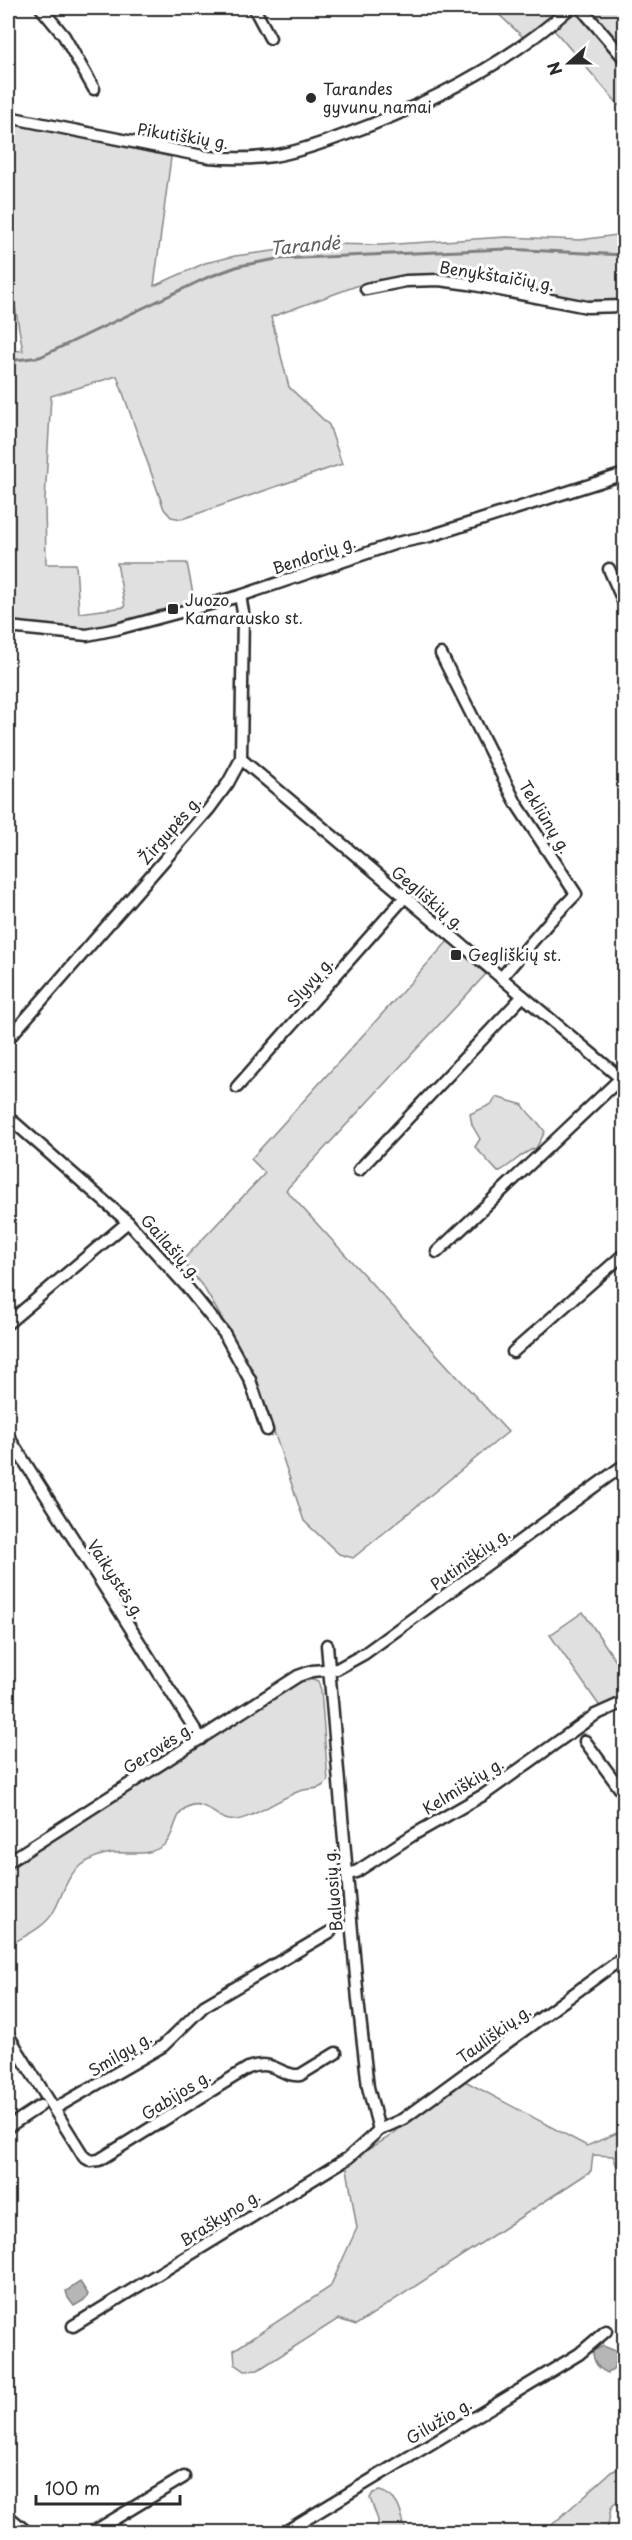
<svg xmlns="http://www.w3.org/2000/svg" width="632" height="2540" font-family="'Playpen Sans',sans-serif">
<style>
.green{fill:#e0e0e0;stroke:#868686;stroke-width:1.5}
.water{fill:#b6b6b6;stroke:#7e7e7e;stroke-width:1.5}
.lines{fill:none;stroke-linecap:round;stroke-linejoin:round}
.stream{stroke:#7e7e7e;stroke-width:3}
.minor-casing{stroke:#2b2b2b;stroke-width:15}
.minor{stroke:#fff;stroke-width:10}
.poi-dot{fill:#2b2b2b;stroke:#fff;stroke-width:2}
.labels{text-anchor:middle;stroke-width:6;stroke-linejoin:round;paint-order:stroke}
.poi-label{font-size:16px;fill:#2b2b2b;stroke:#fff;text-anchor:start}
.street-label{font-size:16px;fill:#2b2b2b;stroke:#fff}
.water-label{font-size:18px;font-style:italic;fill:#5c5c5c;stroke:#fff}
</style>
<rect width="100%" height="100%" fill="#fff"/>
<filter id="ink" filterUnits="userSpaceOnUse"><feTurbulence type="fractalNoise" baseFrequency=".0167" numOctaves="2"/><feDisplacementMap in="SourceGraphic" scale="12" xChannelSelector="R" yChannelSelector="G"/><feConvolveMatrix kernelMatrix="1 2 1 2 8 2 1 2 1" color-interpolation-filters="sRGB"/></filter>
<g filter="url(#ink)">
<g class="green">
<polygon points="492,8 564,8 523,37"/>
<polygon points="588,8 624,8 624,51"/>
<polygon points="574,12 581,13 624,68 624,111 554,30"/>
<path d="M8 122 171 157 154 286 205 263 235 256 325 244 381 245 506 237 580 240 624 234V303L584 302 484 281 446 277 370 281 271 317 289 387 329 425 342 464 182 519 171 517 164 509 117 376 51 396 45 500 46 564H76L79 613 125 607 117 563H187L195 604C155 615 113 630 72 630 51 629 29 625 8 622V350L23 351 8 267Z"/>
<polygon points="448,941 486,974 286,1190 508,1432 353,1558 339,1554 304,1521 255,1375 204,1288 182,1261 265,1173 251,1159"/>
<path d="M496 1097 523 1105C529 1116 539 1121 545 1132L536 1148C520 1153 513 1165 498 1172L475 1147 480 1139 472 1125 470 1114 492 1104Z"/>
<polygon points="583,1612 624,1673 624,1698 601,1708 550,1635"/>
<path d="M308 1677 318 1681 321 1690 328 1781C318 1792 313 1787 300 1791 281 1797 248 1823 229 1820 214 1817 204 1798 187 1807 173 1815 176 1835 164 1845 146 1858 132 1851 112 1853 100 1854 88 1860 79 1867 66 1877 62 1897 54 1911 45 1928 24 1936 8 1946V1869Z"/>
<polygon points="463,2080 587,2146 624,2130 624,2185 613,2156 593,2155 591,2171 356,2325 338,2319 258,2370 245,2371 235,2364 234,2350 330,2287 357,2228 346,2163 389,2137"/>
<polygon points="624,2466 624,2500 618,2500 611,2508 607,2532 544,2532 611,2472"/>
<path d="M380 2491C400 2497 401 2514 406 2532H377L378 2520 370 2498 373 2493Z"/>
</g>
<g class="water">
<polygon points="80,2282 88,2294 86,2299 74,2306 68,2298 66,2291"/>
<path d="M603 2346 616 2351 618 2358 613 2370 608 2373C598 2369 593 2361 593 2351Z"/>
</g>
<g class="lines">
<polyline class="stream" points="8,361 40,357 206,278 239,266 277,259 506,249 624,255"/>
<g class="minor-casing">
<g id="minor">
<polyline points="41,8 64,36 94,89"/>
<polyline points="254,8 270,38"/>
<polyline points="581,8 624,58"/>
<path d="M8 117 208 157C230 159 251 159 273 156 298 152 323 143 347 134 426 105 508 63 570 8"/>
<polyline points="366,289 406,281 439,280 469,284 587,307 624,306"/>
<polyline points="609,569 624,603"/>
<polyline points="8,627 87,635 117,629 240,596 397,543 430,536 624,474"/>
<polyline points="441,654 516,803 576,894 549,922 501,978"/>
<polyline points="241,759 624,1081"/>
<polyline points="8,1039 209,809 228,783 241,759 243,612 240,596"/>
<polyline points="237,1087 404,898"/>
<polyline points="8,1117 128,1222 186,1286 224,1333 250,1380 267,1430"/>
<polyline points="359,1170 523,996"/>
<polyline points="437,1252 621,1078"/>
<polyline points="8,1323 128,1222"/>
<polyline points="513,1352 624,1254"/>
<polyline points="8,1436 201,1739"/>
<polyline points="327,1645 358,2000 368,2087 379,2130"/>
<polyline points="585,1741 624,1794"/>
<polyline points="8,1862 298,1676 312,1671 337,1669 364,1654 624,1465"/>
<polyline points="347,1874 356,1872 413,1835 485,1794 595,1715 624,1702"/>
<polyline points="8,2035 54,2109 163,2046 204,2006 330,1932"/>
<path d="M54 2109 84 2157 91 2161 99 2160 248 2068C275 2058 280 2077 300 2075L336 2053"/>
<polyline points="8,2127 40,2106"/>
<polyline points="73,2326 348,2158 379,2130 403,2119 624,1957"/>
<polyline points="8,2516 27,2532"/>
<polyline points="93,2532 184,2477"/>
<polyline points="285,2532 579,2354 606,2331"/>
</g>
</g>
<use href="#minor" class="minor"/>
</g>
</g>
<g class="poi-dot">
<circle cx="311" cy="98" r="6"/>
<rect x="167" y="603" width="12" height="12" rx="3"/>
<rect x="450" y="949" width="12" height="12" rx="3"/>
</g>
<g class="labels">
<g class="poi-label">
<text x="323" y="95">Tarandes<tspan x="323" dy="18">gyvunu namai</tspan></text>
<text x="185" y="606">Juozo<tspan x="185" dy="18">Kamarausko st.</tspan></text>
<text x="468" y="961">Gegliškių st.</text>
</g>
<g class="street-label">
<text transform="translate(183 136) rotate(9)" y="6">Pikutiškių g.</text>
<text transform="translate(497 276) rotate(9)" y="6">Benykštaičių g.</text>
<text transform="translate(314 555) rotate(-19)" y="6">Bendorių g.</text>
<text transform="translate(545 817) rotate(58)" y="6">Tekliūnų g.</text>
<text transform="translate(170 830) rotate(-49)" y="6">Žirgupės g.</text>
<text transform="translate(428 898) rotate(40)" y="6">Gegliškių g.</text>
<text transform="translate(310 982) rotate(-49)" y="6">Slyvų g.</text>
<text transform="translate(171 1247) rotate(48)" y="6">Gailašių g.</text>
<text transform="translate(470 1559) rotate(-36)" y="6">Putiniškių g.</text>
<text transform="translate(116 1579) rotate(57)" y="6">Vaikystės g.</text>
<text transform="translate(158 1748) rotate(-33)" y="6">Gerovės g.</text>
<text transform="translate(463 1786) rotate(-32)" y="6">Kelmiškių g.</text>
<text transform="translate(333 1890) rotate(-95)" y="6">Baluosių g.</text>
<text transform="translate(494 2034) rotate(-36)" y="6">Tauliškių g.</text>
<text transform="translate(120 2054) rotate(-31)" y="6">Smilgų g.</text>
<text transform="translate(176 2095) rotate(-32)" y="6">Gabijos g.</text>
<text transform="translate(220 2218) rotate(-32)" y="6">Braškyno g.</text>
<text transform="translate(439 2421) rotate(-31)" y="6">Gilužio g.</text>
</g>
<g class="water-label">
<text transform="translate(305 246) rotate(-5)" y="6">Tarandė</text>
</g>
</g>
<rect width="632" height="2540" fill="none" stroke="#fff" stroke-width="30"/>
<rect x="15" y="15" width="602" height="2510" fill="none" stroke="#2b2b2b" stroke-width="2" filter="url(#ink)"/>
<g transform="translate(569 63) rotate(249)" stroke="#ffffff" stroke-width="4.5" paint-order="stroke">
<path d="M0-4.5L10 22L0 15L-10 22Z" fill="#2b2b2b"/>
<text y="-9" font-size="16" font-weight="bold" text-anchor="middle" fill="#2b2b2b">N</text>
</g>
<path d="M36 2495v9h144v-9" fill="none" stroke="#2b2b2b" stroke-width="3"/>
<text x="45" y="2495" font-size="18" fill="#2b2b2b" stroke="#ffffff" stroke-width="4.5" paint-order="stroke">100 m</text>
</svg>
